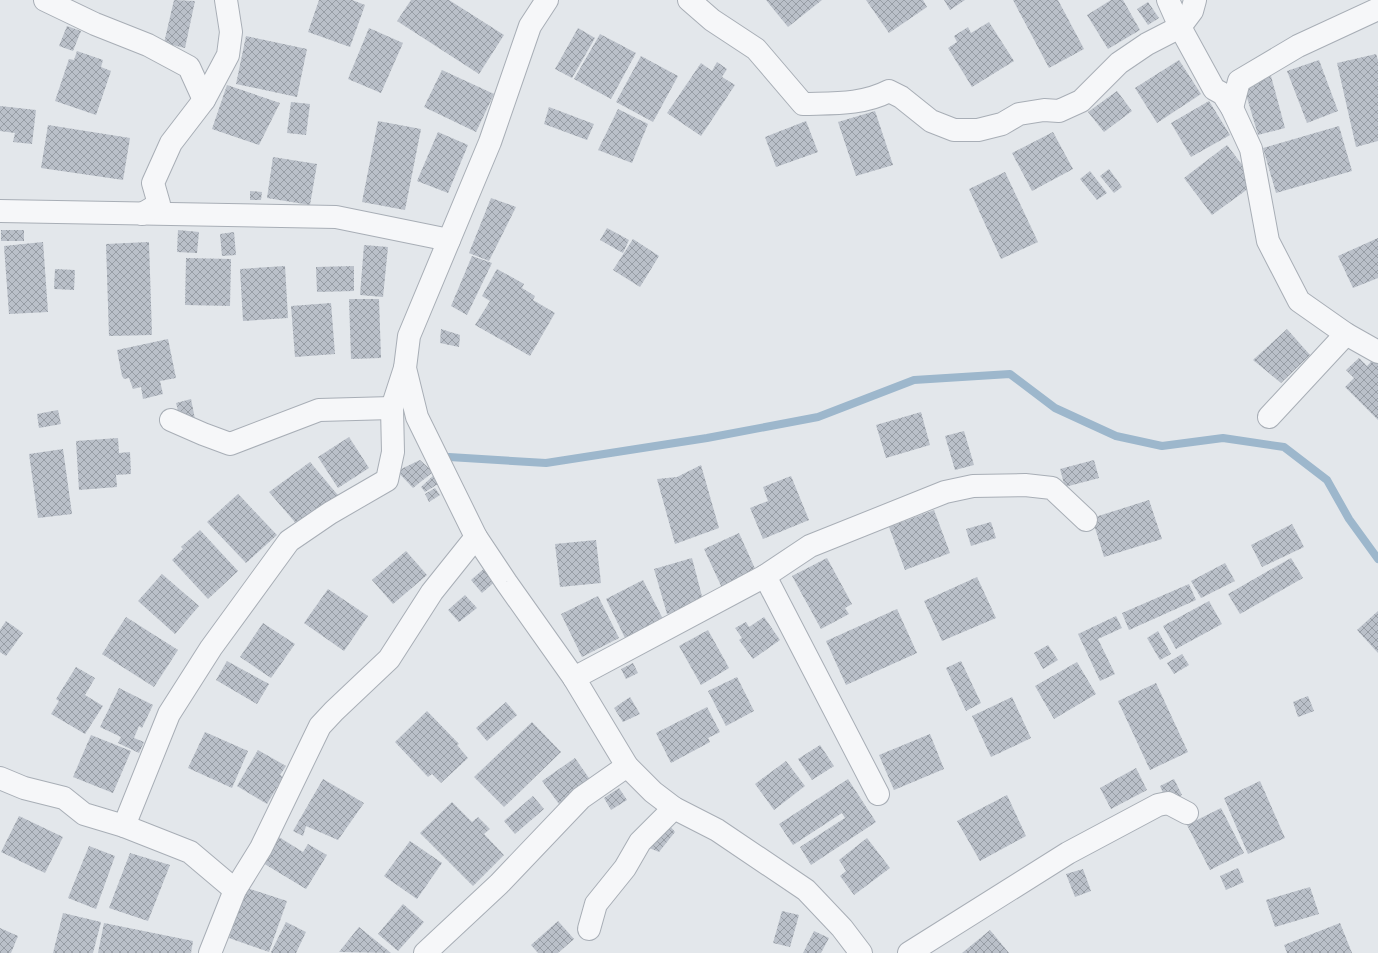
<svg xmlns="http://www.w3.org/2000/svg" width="1378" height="953" font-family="Overpass,sans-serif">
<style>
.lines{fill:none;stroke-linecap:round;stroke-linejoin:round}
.stream{stroke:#9db7cc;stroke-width:8}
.building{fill:url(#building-cross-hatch)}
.minor-casing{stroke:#a8aeb6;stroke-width:24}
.minor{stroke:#f6f7f9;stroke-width:22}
</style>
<defs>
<pattern id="building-cross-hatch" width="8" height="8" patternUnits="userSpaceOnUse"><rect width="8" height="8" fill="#bac0c9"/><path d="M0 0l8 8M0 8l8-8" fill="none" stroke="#979da5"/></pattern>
</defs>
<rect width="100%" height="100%" fill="#e3e7eb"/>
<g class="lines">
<polyline class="stream" points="449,457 546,463 707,438 818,417 914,380 1010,374 1055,408 1116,436 1162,446 1223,438 1284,447 1327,480 1349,519 1378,559"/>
</g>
<g class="building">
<polygon points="174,0 195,1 185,48 164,43"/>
<polygon points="319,0 352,0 365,5 350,47 308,32"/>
<polygon points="411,0 449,0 504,35 479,74 397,21"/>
<polygon points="766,0 822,0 788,27"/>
<polygon points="866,0 923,0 927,7 889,33"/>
<polygon points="944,0 965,0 950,10"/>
<polygon points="1013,0 1058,0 1084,49 1049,68"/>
<polygon points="1111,0 1123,0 1140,30 1108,49 1087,15"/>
<polygon points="1148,2 1159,18 1148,25 1137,9"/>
<polygon points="989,22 1014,61 972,87 948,48 957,42 954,36 968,27 971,33"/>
<polygon points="67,26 81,31 73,51 59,46"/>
<polygon points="369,28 403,43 381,93 348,79"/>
<polygon points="578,28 595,38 572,78 555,69"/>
<polygon points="600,34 636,53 611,99 574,79"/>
<polygon points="246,36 307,49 297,97 236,84"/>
<polygon points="77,51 103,60 101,67 111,71 96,115 55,101 69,59 74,60"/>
<polygon points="1376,54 1378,60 1378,141 1356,147 1337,63"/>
<polygon points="641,56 678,76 653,122 616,102"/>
<polygon points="1179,60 1201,94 1157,123 1135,88"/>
<polygon points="1319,60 1338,111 1307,123 1287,71"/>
<polygon points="717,62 727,69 722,77 735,85 701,136 667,113 701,63 712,71"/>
<polygon points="442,70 494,94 476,132 424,107"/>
<polygon points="1271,76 1285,128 1258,135 1243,84"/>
<polygon points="227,85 280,103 259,145 212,129"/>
<polygon points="1117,91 1132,111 1104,132 1088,112"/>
<polygon points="1209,101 1230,135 1191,157 1171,123"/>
<polygon points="291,102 310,104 306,135 287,133"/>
<polygon points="0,106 36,110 32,144 13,142 15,133 0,131"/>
<polygon points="549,107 594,124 587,140 544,124"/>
<polygon points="618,109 648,124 632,163 598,150"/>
<polygon points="875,111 893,165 856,176 838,122"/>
<polygon points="378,121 421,129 405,210 362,202"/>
<polygon points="806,121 818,152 776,167 765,137"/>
<polygon points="48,125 130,138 123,180 41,168"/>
<polygon points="1339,126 1352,171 1276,193 1263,148"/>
<polygon points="438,132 468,145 448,193 417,181"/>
<polygon points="1053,132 1073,169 1032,191 1012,153"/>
<polygon points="1227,145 1256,183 1212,215 1184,178"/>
<polygon points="273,157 317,164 310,205 267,198"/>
<polygon points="1109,169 1122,187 1114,193 1100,176"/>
<polygon points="1090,171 1107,193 1097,200 1080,179"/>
<polygon points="1005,172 1038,242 1001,259 969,189"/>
<polygon points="250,191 262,192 261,200 250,200"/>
<polygon points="491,198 516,207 489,261 469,253"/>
<polygon points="607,228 629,240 623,253 600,240"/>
<rect x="1" y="230" width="23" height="11"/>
<polygon points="178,230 199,232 197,253 177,252"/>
<polygon points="234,232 236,255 222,256 220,234"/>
<polygon points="1378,238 1378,278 1353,288 1338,256"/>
<polygon points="633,239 659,256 640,287 613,270"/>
<polygon points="43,242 48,312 9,314 4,246"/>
<polygon points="149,242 152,335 109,336 106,244"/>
<polygon points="364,245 388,247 383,297 360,295"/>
<polygon points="472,256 492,263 467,315 451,306"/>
<polygon points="186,258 231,259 230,306 185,305"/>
<polygon points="285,266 288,318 243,321 240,269"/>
<polygon points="354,266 354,291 317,292 316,267"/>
<polygon points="55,269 75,270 74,290 54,289"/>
<polygon points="497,269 524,284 522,288 535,296 533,300 555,313 530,356 475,325 490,301 482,296"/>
<polygon points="349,299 379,299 381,358 351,359"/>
<polygon points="331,303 335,354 295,357 291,306"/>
<polygon points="441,329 460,335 459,347 440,343"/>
<polygon points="1287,329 1310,355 1281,383 1253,360"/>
<polygon points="168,339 176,378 160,381 163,394 143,399 141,387 133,389 129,378 124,379 122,376 117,350"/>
<polygon points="1376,357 1378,359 1378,420 1345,387 1354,378 1346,370 1359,358 1367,366"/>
<polygon points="191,399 195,419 181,422 176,403"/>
<polygon points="58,410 61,424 39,428 37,414"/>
<polygon points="921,412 930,445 886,458 876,425"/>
<polygon points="964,431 974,465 955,470 945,436"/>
<polygon points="349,437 369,468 338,488 318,457"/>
<polygon points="118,438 119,453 130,452 131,474 116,475 117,487 79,490 76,441"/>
<polygon points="63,449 72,514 38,518 29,454"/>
<polygon points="420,460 433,472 413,488 397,471"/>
<polygon points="1094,460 1099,478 1065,487 1060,469"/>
<polygon points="310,462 342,500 300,528 269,492"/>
<polygon points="701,465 719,528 675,544 657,479 677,477"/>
<polygon points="434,475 438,484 425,492 421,487"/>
<polygon points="791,476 809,520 763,539 750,508 768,501 763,487"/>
<polygon points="435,488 440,495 429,502 425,494"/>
<polygon points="238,494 277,535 246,563 207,522"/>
<polygon points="1149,500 1162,539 1104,557 1092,518"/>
<polygon points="934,510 950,553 905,570 889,527"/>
<polygon points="991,522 996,538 971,546 966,529"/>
<polygon points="1292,524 1304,547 1262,567 1251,545"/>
<polygon points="200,530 238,571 208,599 172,560 183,549 181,547"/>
<polygon points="739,533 757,573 723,590 704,549"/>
<polygon points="596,540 601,583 560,587 555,544"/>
<polygon points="406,551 427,575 393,604 372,580"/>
<polygon points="692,558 704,604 667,614 654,569"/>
<polygon points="827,558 852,604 845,608 849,614 821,629 792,576"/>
<polygon points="1291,558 1303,578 1240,614 1228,594"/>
<polygon points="1225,563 1235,581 1201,598 1191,581"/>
<polygon points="487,566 498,579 482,593 471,580"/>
<polygon points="162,574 199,606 175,634 138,601"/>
<polygon points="977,577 996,618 942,641 924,601"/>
<polygon points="643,580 663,619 625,638 606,599"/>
<polygon points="1189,584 1196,600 1129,630 1122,613"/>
<polygon points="328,589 368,616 344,651 304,623"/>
<polygon points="465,595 477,608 459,622 448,610"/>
<polygon points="598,596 619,638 582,657 561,614"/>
<polygon points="1209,601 1222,624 1176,649 1163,626"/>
<polygon points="897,609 917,653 846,685 826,641"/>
<polygon points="1378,611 1378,653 1357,630"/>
<polygon points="1116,616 1122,628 1098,639 1115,674 1100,681 1078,634"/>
<polygon points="126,617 178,650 154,687 102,654"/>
<polygon points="764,617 780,640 753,659 739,640 742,638 735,628 746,622 749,627"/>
<polygon points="6,621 23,633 6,656 0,652 0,630"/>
<polygon points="263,623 295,644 271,678 240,657"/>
<polygon points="708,630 729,668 701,685 679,646"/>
<polygon points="1158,631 1171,654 1160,660 1147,638"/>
<polygon points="1048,645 1058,660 1043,669 1034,653"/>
<polygon points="1182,654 1189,665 1174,674 1167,663"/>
<polygon points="227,661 269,684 257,704 216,680"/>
<polygon points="961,661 981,703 966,711 946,668"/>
<polygon points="1077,662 1096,694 1054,719 1035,686"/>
<polygon points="633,663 638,673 626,679 621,669"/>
<polygon points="76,667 95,678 85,695 103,706 85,734 51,714 59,701 56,699"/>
<polygon points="737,677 754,711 726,726 708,691"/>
<polygon points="1156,683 1188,752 1150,770 1118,701"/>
<polygon points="119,688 153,705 142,728 139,726 134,738 144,742 139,753 118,743 121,737 100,727"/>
<polygon points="1308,696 1314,711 1298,717 1293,702"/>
<polygon points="630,697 640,714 623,722 614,708"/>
<polygon points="1012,697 1031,738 991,757 972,716"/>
<polygon points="506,702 517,715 487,741 476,728"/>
<polygon points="707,707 720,732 708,738 710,742 671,763 656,733"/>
<polygon points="427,711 459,744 457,745 468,758 441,783 432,774 428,777 395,742"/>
<polygon points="532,722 561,752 504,807 474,777"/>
<polygon points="205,732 248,751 232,788 188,768"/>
<polygon points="930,734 944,769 894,790 879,755"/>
<polygon points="91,735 131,751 113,793 73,777"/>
<polygon points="820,745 834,766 812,780 798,759"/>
<polygon points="258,750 286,766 280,775 283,777 267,804 237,786"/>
<polygon points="575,758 591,781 559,804 542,781"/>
<polygon points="786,761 805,786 774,810 755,784"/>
<polygon points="1136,768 1147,790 1111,809 1100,788"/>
<polygon points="323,779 364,803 338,840 306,826 303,836 293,831"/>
<polygon points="848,779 876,822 811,865 800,847 845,818 842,813 793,845 779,824"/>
<polygon points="1174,779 1182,795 1167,802 1160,786"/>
<polygon points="1260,781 1285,838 1248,854 1224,798"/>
<polygon points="619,788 627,800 611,810 604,798"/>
<polygon points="1007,795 1026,836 980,861 957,821"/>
<polygon points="533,796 544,809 515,834 504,821"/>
<polygon points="452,802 472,822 478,817 490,829 484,834 504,855 473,886 420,833"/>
<polygon points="1221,808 1244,853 1210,870 1187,825"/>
<polygon points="19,816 63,837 45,873 1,852"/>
<polygon points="669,825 675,832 659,852 647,847"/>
<polygon points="274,834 303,852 308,844 327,855 306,889 258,860"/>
<polygon points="867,838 890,868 854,895 840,876 846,871 839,860"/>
<polygon points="410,841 442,863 417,899 384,876"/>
<polygon points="89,846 115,856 96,909 68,898"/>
<polygon points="130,853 170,865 148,921 109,908"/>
<polygon points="1238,868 1244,882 1226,890 1220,876"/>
<polygon points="1083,869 1091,891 1075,897 1066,874"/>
<polygon points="1310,887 1319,914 1275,927 1266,900"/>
<polygon points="247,888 287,901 269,952 229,938"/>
<polygon points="403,904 424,922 398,951 378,934"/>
<polygon points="782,911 799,915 790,947 773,943"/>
<polygon points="63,913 101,922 93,953 53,953"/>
<polygon points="558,921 574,939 558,953 538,953 531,945"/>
<polygon points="286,922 306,932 296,953 272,953 271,952"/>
<polygon points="104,923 193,941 191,953 98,953"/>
<polygon points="1340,923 1352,953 1287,953 1284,945"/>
<polygon points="359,927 391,953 339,952"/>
<polygon points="0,928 18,936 11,953 0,953"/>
<polygon points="990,930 1009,953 962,953"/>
<polygon points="814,931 829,938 821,953 803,953"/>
</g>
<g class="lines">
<g class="minor-casing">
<g id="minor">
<polyline points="45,0 95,24 148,45 189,67 204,100"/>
<polyline points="547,0 530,26 490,142 409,336 405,368 417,417 476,537 506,582 574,678 627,766 653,792 674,808 717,830 806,890 842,928 861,953"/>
<path d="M689 0 712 20 756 49 803 104C833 103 862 105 889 91L901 97 931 121 954 130H978L1002 124 1019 114 1044 110 1059 111 1081 101 1119 63 1147 44 1180 27 1192 11 1195 0"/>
<polyline points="1168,0 1180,27 1214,89 1223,94 1232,108 1251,149 1268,241 1299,301 1346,334 1378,352"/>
<polyline points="1232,108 1239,81 1298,46 1378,9"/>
<polyline points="0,211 336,217 449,240"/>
<polyline points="142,214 159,204 153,183 171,143 204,100 228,55 231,32 226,0"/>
<polyline points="1269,417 1346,334"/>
<polyline points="171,420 203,434 230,444 319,410 392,408"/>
<polyline points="765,576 878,794"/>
<polyline points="574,678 765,576 810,546 945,492 973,486 1025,485 1052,488 1086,520"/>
<polyline points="0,778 24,788 64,798 84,814 124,826 190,852 235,890"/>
<polyline points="124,826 169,714 211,648 289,541 330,513 387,480 393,452 392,408 405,368"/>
<polyline points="589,929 596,904 625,868 640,842 674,808"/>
<polyline points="210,953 235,890 261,848 320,726 334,711 389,659 432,592 476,537"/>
<polyline points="425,953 499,884 581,798 627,766"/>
<polyline points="909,953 1068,853 1158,805 1168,803 1187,813"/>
</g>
</g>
<use href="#minor" class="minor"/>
</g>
</svg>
